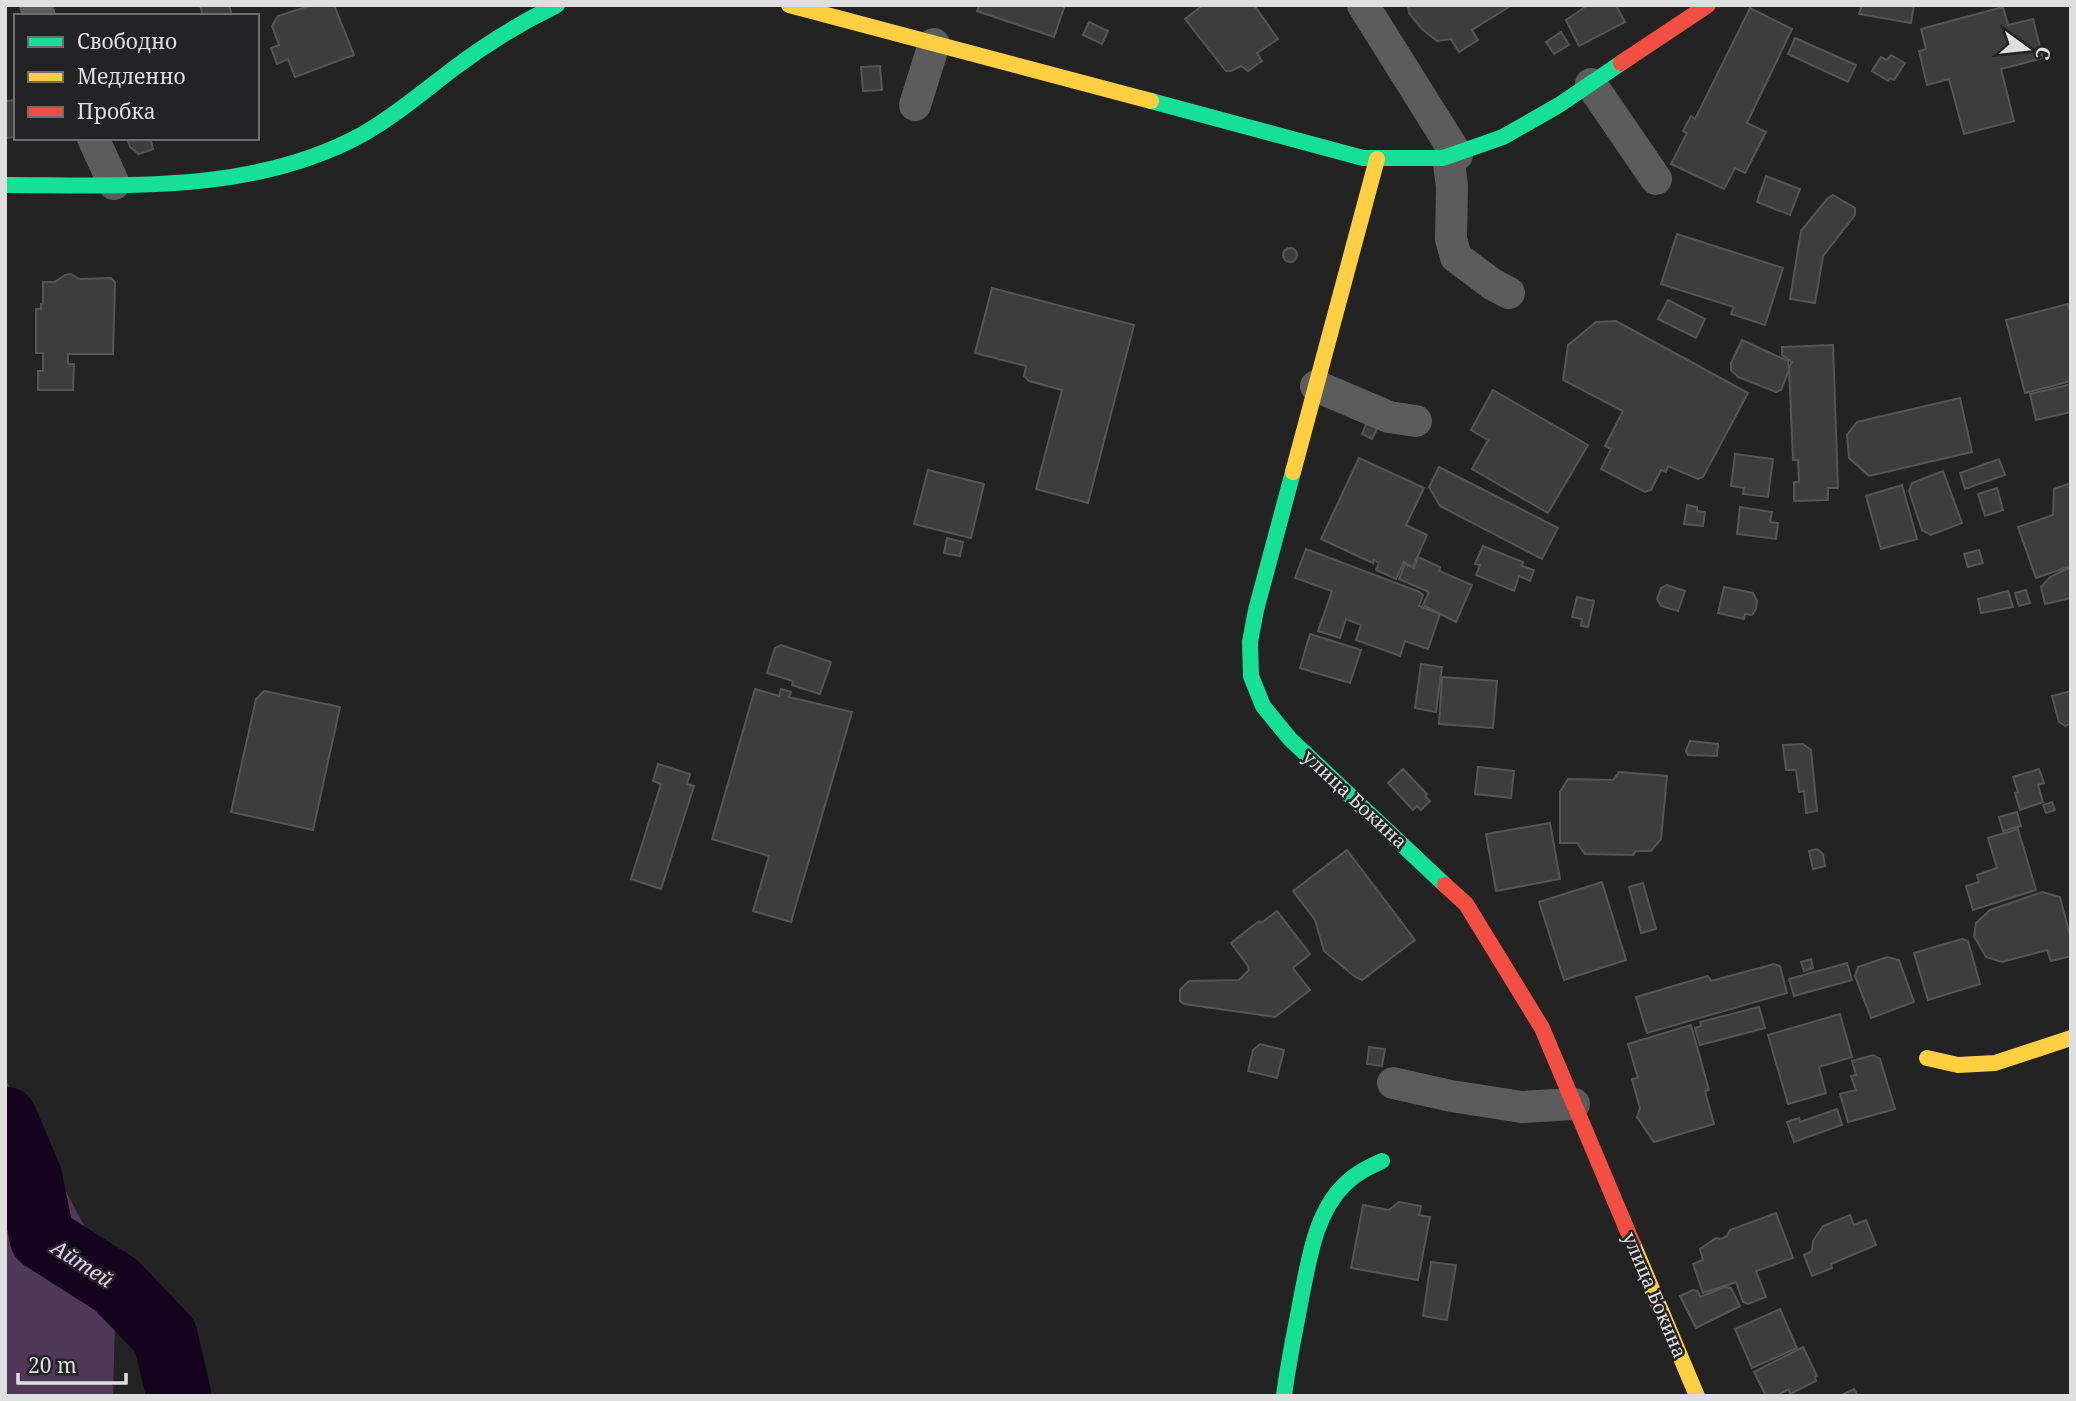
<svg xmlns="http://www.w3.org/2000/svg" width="2076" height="1401" font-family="'Noto Serif',serif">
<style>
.green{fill:#50385b}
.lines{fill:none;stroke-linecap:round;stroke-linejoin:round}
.river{stroke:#15031e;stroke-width:65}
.building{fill:#3d3d3d;stroke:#565556;stroke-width:2}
.street{stroke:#5d5c5d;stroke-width:32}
.fast{stroke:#16e098;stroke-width:16}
.slow{stroke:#ffcf43;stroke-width:16}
.jam{stroke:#f24e42;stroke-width:16}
.labels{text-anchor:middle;stroke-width:5;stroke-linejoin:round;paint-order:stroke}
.street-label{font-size:19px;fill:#e0dfe0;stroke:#232224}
.water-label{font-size:21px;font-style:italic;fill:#e9cff7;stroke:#232224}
</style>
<rect width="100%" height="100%" fill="#232323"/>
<polygon class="green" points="5,1078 116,1285 113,1396 5,1396"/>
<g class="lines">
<polyline class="river" points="5,1119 30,1178 42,1238 116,1285 165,1336 179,1396"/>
</g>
<g class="building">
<polygon points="200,5 229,5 232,16 203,16"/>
<polygon points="312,5 334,5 354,55 295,77 288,59 277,64 271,48 279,45 272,26 278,16"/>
<polygon points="979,5 1065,5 1054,37 977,11"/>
<polygon points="1203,5 1254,5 1278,39 1257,53 1262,61 1248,71 1241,66 1231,71 1226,71 1185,19"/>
<polygon points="1408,5 1512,5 1472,30 1478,40 1459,52 1451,39 1437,41 1422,29 1409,13"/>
<polygon points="1588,5 1616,5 1625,22 1579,46 1566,20"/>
<polygon points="1862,5 1914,5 1911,23 1859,14"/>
<polygon points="2003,7 2008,25 2033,19 2043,58 2001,69 2014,121 1964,134 1949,79 1927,85 1919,51 1926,49 1921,29"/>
<polygon points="1750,8 1792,29 1747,123 1766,132 1745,173 1735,168 1724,189 1671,164 1687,133 1683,131 1691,116 1695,119"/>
<polygon points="1089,22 1108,31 1102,44 1083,35"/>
<polygon points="1561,32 1569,45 1554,54 1546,42"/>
<polygon points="1795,38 1856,65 1848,82 1788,54"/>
<polygon points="1891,55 1905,63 1894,80 1890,78 1888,81 1872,71 1881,57 1887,60"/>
<polygon points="880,66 882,90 863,91 861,67"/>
<polygon points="16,100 16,137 5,138 5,101"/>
<polygon points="127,138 150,138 153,149 139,154 130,147"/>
<polygon points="1766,176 1800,189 1790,215 1757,202"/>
<polygon points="1833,195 1855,208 1855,215 1823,256 1815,303 1790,299 1801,231 1827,199"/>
<polygon points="1677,234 1783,268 1765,325 1731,314 1734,307 1661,284"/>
<circle cx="1290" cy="255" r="7"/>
<polygon points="71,274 79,279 111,278 115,282 113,354 68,354 68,364 74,364 73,390 38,390 38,371 43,371 43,353 36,353 36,309 41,309 41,304 43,304 43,282 55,282 65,275"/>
<polygon points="992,288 1134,325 1088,503 1036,489 1062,390 1029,381 1024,376 1026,366 975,353"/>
<polygon points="1668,300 1705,319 1696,338 1658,319"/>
<polygon points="2068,304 2071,315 2071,381 2025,393 2006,320"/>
<polygon points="1616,321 1748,393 1703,477 1698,479 1668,466 1666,472 1661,470 1651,490 1645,492 1601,469 1611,449 1605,446 1623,411 1563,380 1568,345 1596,322"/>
<polygon points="1742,340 1788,361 1789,370 1781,390 1776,392 1738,377 1731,370 1731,363"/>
<polygon points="1833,345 1838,488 1828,488 1828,500 1794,501 1794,482 1799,482 1798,460 1793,460 1789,367 1792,362 1782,355 1782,347"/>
<polygon points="2071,384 2071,412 2036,420 2030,394"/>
<polygon points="1493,390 1588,445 1548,513 1472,469 1488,440 1471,430"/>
<polygon points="1960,398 1972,452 1869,476 1849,458 1847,435 1857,422"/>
<polygon points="1367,422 1378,427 1372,439 1362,434"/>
<polygon points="1735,454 1773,459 1768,497 1743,494 1744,488 1731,486"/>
<polygon points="1359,458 1424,488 1406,525 1427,535 1413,567 1404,562 1396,579 1376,570 1379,563 1374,560 1373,563 1321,539"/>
<polygon points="1999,459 2005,475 1965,489 1960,473"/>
<polygon points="1439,467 1558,528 1542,559 1440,506 1429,487"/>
<polygon points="928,470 984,484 971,538 914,524"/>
<polygon points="1943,471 1962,523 1931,535 1922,530 1909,491 1912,483"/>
<polygon points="2071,483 2071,566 2036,578 2018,527 2053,515 2054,489"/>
<polygon points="1902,485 1917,539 1881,549 1866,496"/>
<polygon points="1997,488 2003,510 1985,516 1978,494"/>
<polygon points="1687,505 1697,507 1697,511 1705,512 1703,526 1684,524"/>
<polygon points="1740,507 1772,512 1770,522 1778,523 1776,539 1737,534"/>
<polygon points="947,538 963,542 960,556 944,553"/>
<polygon points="1483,546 1523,562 1522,566 1534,570 1530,581 1519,576 1514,591 1476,575 1480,565 1475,564"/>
<polygon points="1306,549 1420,592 1423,595 1419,606 1440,614 1428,649 1405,641 1400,656 1356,640 1361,625 1346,619 1340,638 1318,631 1332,591 1295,578"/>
<polygon points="1979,550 1983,563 1968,567 1964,554"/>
<polygon points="1418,557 1440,567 1439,571 1472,585 1456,622 1423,605 1429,592 1399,579 1405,564 1414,568"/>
<polygon points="2071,567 2071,598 2045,604 2041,587 2050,577"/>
<polygon points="1667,585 1685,591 1678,611 1661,606 1657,599 1661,588"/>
<polygon points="1724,587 1753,593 1757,601 1756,609 1752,615 1745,614 1744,619 1718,613"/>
<polygon points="2026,590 2030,603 2019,606 2015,593"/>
<polygon points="2008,591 2013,607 1981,613 1978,599"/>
<polygon points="1577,597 1594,601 1588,627 1581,626 1582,619 1572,617"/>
<polygon points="1310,634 1361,650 1350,683 1300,668"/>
<polygon points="781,645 831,662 820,694 792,685 793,681 767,673 775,648"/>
<polygon points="1421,664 1442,667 1436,712 1415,708"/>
<polygon points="1442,677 1497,681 1493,728 1439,724"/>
<polygon points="755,689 779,696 781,689 791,692 789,697 852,712 791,922 753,911 769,856 712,839"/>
<polygon points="264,691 340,707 313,830 231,812 256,699"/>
<polygon points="2071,691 2071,724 2065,726 2059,722 2052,696"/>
<polygon points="1690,741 1718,744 1717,756 1688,755 1686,751"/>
<polygon points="1803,744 1811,750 1817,811 1806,813 1804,791 1799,792 1796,770 1786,770 1783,745"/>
<polygon points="658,764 690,774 687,784 694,786 661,889 631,879 661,784 653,781"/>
<polygon points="1478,767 1514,771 1511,798 1475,794"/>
<polygon points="1403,769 1427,794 1425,796 1430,801 1421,810 1417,806 1413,810 1388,783"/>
<polygon points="2039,769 2044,783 2038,785 2043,802 2020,810 2015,793 2018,792 2013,777"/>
<polygon points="1619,772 1667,776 1661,839 1651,851 1636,851 1633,855 1585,854 1577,843 1560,843 1560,792 1568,779 1613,780"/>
<polygon points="2052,802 2055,810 2046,813 2043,805"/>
<polygon points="2017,812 2021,826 2003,831 1999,817"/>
<polygon points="1550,823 1560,879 1496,891 1486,834"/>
<polygon points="2018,829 2036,890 1973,910 1966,886 1979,882 1977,875 1997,868 1988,838"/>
<polygon points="1817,849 1823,854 1825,866 1813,869 1809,851"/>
<polygon points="1347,850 1415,940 1362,980 1354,976 1324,951 1315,920 1293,891"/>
<polygon points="1602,882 1626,960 1564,980 1539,902"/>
<polygon points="1643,883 1656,929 1641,933 1629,887"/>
<polygon points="2042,892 2060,897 2071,939 2071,956 2051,961 2047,950 2002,962 1986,957 1974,936 1976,923 1990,910"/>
<polygon points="1277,911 1310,954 1293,968 1310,990 1275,1017 1184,1004 1180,1001 1180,990 1189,981 1239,980 1249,970 1248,966 1231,943 1259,921 1261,923"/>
<polygon points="1962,939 1968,941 1980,984 1928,1000 1914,953"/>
<polygon points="1887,957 1899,960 1914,1002 1871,1018 1855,976 1858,967"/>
<polygon points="1811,959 1813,968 1804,971 1801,962"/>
<polygon points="1847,963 1852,980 1794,996 1789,979"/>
<polygon points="1774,964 1780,966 1787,993 1647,1033 1636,997 1708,976 1711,981"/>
<polygon points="1759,1007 1765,1028 1700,1045 1695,1028 1701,1026 1700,1022"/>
<polygon points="1840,1014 1852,1057 1819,1067 1826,1093 1788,1104 1768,1035"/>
<polygon points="1691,1025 1709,1090 1705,1091 1714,1124 1654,1142 1637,1117 1640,1108 1632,1079 1638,1078 1628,1044"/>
<polygon points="1260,1044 1284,1050 1277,1078 1248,1071 1253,1050"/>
<polygon points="1369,1047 1385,1049 1382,1066 1367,1064"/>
<polygon points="1873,1055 1880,1059 1895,1109 1848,1122 1840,1094 1856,1090 1851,1076 1856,1075 1852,1061"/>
<polygon points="1837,1109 1842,1125 1794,1142 1787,1122 1799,1118 1800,1122"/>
<polygon points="1399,1202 1421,1206 1419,1215 1430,1217 1418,1280 1351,1268 1363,1205 1389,1210"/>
<polygon points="1776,1213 1793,1258 1756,1271 1766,1297 1748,1304 1743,1302 1736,1282 1703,1293 1693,1264 1703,1260 1700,1249 1716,1238 1721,1239 1727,1236 1730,1230"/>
<polygon points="1850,1215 1854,1225 1866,1220 1876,1245 1831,1264 1832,1268 1812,1276 1804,1255 1812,1251 1813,1241 1823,1226"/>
<polygon points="1431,1262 1456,1265 1447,1320 1423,1316"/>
<polygon points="1725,1287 1731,1288 1740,1306 1696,1328 1680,1296 1693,1290 1698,1291 1700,1297"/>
<polygon points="1780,1309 1797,1348 1752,1368 1735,1329"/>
<polygon points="1803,1347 1817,1376 1815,1377 1816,1381 1790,1394 1789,1389 1776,1396 1766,1396 1754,1372"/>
<polygon points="1854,1389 1858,1396 1840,1396"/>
</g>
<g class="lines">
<g class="street">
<polyline points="35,5 40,16"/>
<polyline points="1363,5 1457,155"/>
<polyline points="1591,84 1656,179"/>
<polyline points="915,105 934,44"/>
<polyline points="93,138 114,184"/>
<polyline points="1448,157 1452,186 1451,239 1456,257 1492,284 1509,293"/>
<polyline points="1316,386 1389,417 1416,421"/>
<polyline points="1393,1083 1451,1096 1522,1107 1574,1104"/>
</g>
<g class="fast">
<polyline points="1151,101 1363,158 1443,158 1503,137 1559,105 1621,63"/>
<path d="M5 185C126 185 254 194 363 134 395 116 424 91 453 69 486 44 520 23 557 5"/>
<polyline points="1293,472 1256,610 1250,642 1251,676 1263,706 1290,739 1445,885"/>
<path d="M1284 1396C1288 1363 1295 1332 1301 1299 1309 1260 1315 1213 1345 1184 1356 1173 1369 1167 1382 1161"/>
</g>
<g class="slow">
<polyline points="789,5 1151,101"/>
<polyline points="1293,472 1377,159"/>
<polyline points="1927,1058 1958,1065 1995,1063 2071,1038"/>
<polyline points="1633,1244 1697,1396"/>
</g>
<g class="jam">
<polyline points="1621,63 1708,5"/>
<polyline points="1445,885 1466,904 1542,1028 1633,1244"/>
</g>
</g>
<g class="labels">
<g class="street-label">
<text transform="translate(1355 799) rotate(43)" y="7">улица Бокина</text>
<text transform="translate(1655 1295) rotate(67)" y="7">улица Бокина</text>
</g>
<g class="water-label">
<text transform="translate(82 1264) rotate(33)" y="7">Айтей</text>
</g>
</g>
<rect width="2076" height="1401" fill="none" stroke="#e0dfe0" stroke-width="14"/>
<rect x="14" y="14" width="245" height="126" fill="#232224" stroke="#6f6e6f" stroke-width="2"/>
<rect x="28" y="37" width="35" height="10" fill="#16e098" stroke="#6f6e6f" stroke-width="2"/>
<text x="77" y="49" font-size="21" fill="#e0dfe0">Свободно</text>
<rect x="28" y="72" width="35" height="10" fill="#ffcf43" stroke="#6f6e6f" stroke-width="2"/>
<text x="77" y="84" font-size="21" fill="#e0dfe0">Медленно</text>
<rect x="28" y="107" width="35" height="10" fill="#f24e42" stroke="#6f6e6f" stroke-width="2"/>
<text x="77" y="119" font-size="21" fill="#e0dfe0">Пробка</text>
<g transform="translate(2027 49) rotate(105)" stroke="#232224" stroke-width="5" paint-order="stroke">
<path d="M0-5L12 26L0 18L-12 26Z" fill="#e0dfe0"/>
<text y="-10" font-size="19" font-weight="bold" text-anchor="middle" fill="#e0dfe0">С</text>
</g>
<path d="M18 1373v10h108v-10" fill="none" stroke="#e0dfe0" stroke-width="3.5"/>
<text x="28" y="1373" font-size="21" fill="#e0dfe0" stroke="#232224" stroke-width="5" paint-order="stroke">20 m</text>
</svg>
